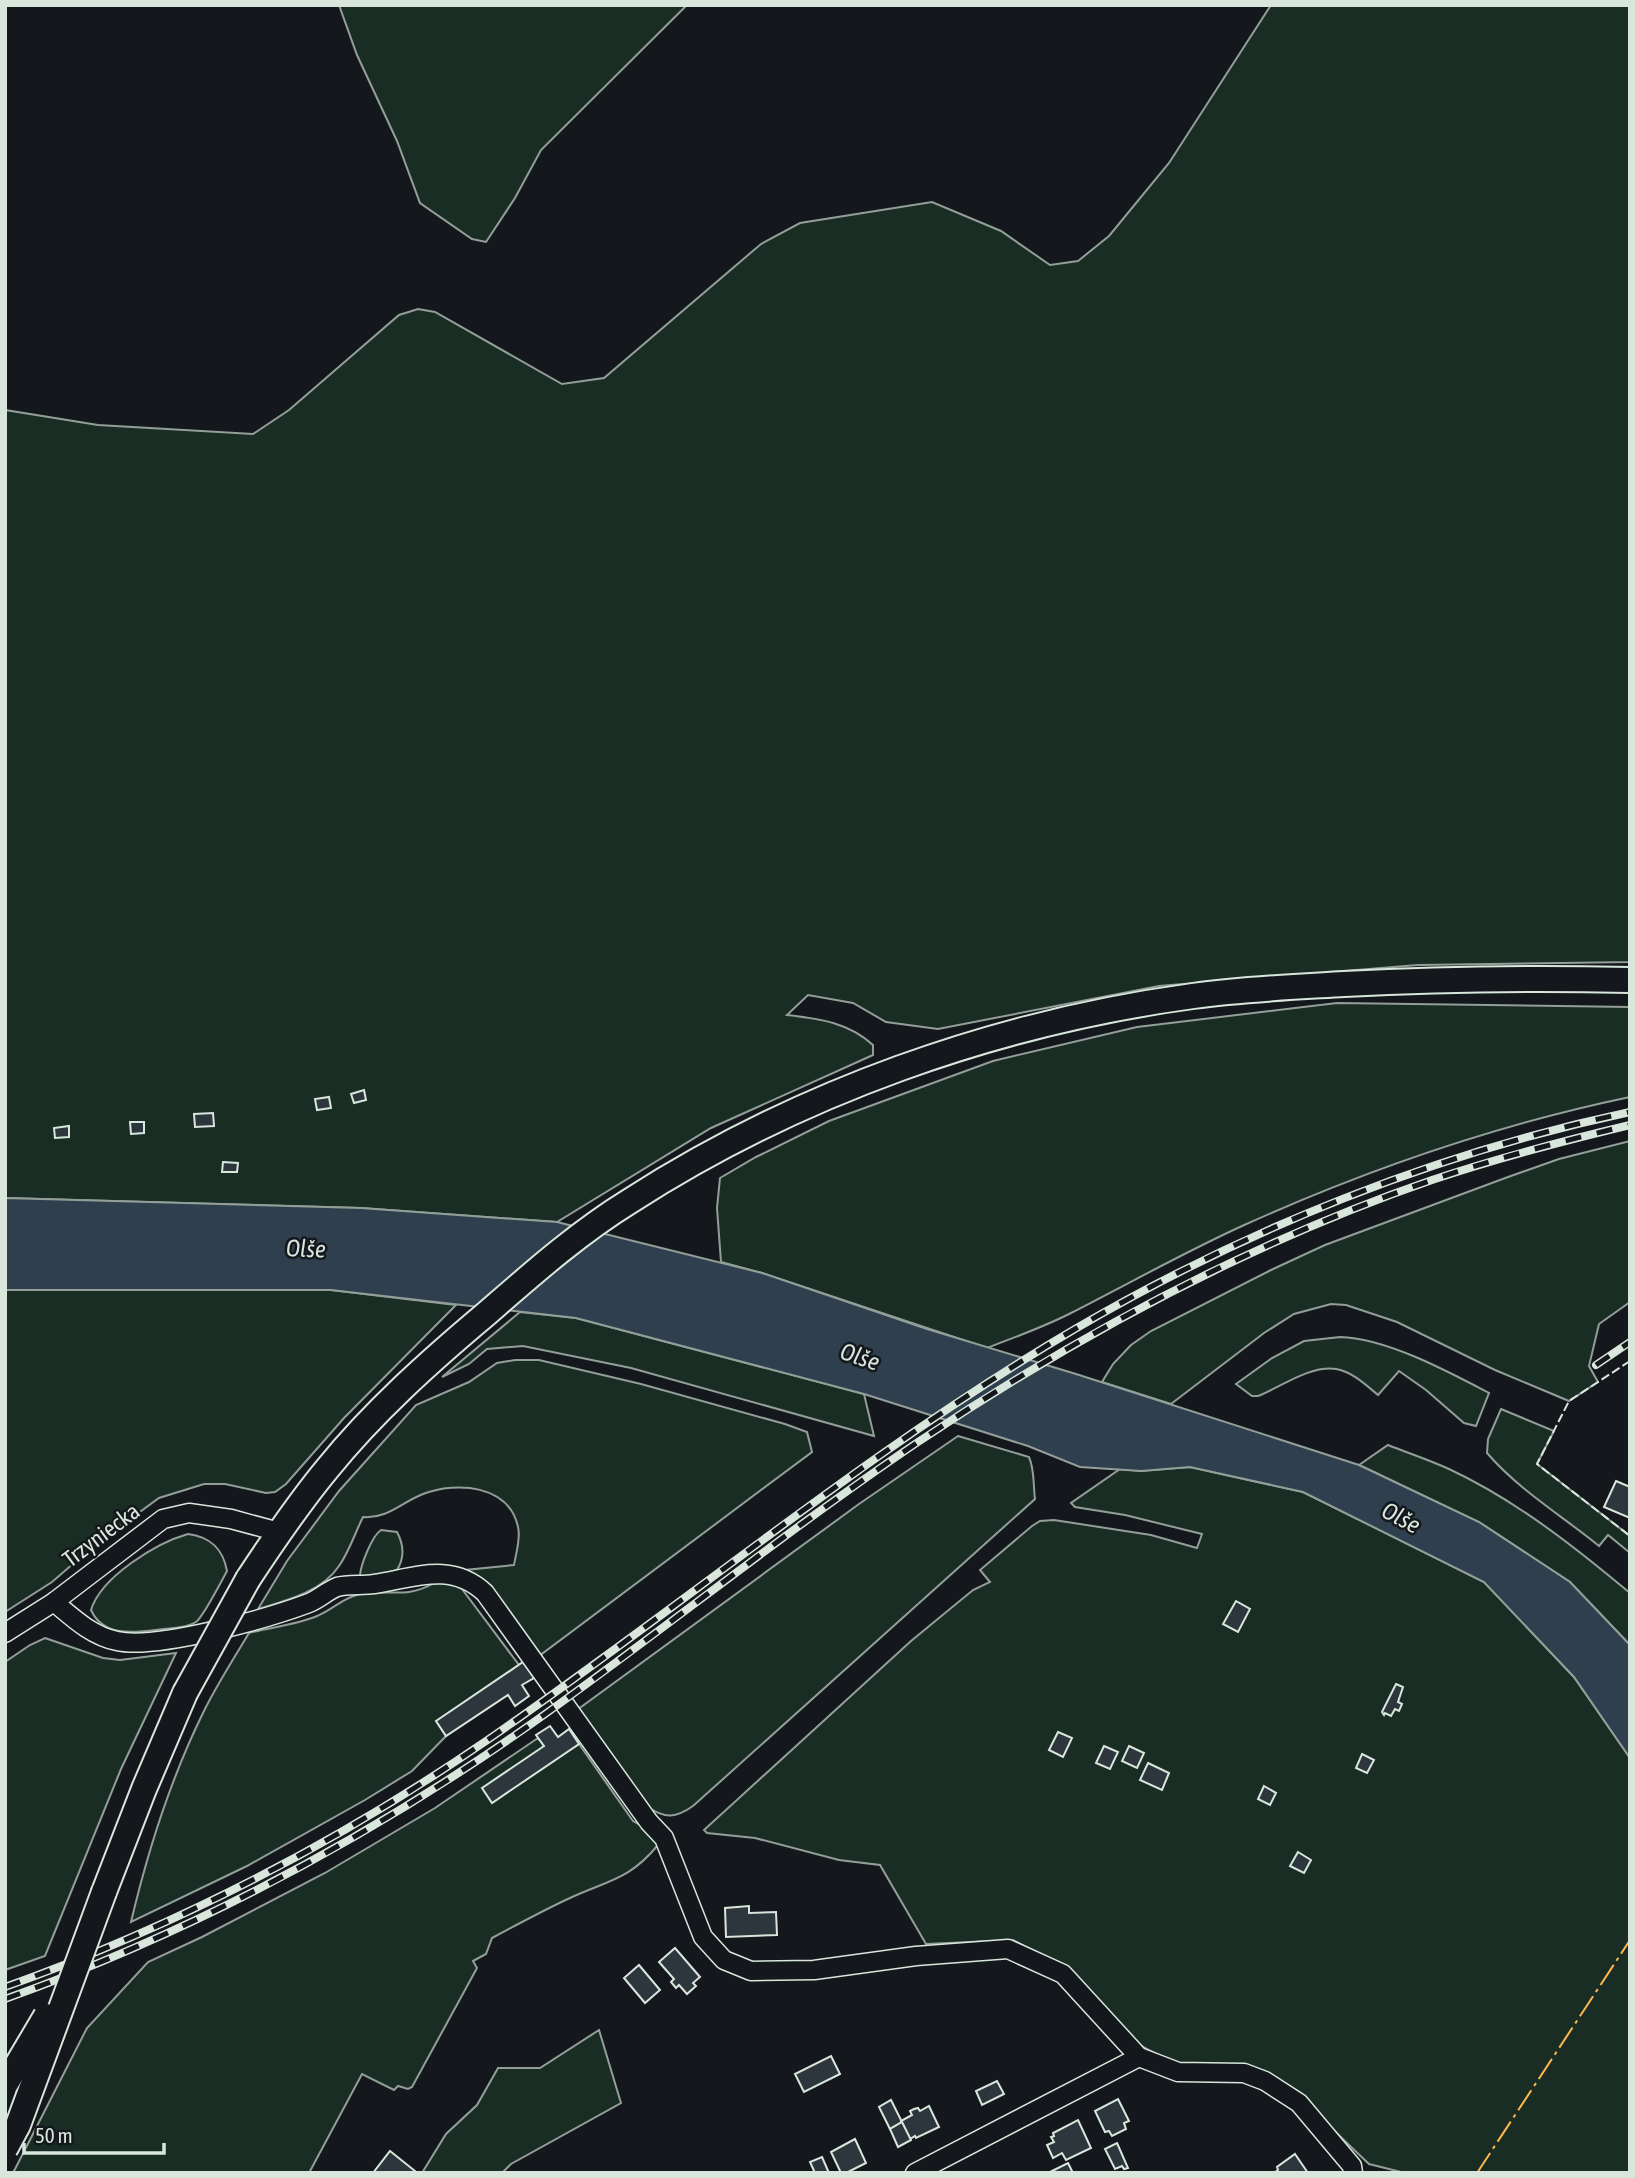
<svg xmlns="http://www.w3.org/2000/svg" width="1635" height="2178" font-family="'Asap Condensed',sans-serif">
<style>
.green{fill:#1a2d24;stroke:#939e99;stroke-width:2}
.water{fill:#2f3f4d;stroke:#939e99;stroke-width:2}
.building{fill:#2c363c;stroke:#d8e6dc;stroke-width:2}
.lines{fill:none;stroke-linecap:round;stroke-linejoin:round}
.street-casing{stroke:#d8e6dc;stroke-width:21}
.secondary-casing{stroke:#d8e6dc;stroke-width:28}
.street{stroke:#14181c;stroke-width:18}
.secondary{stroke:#14181c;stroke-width:24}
.rail-casing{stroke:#d8e6dc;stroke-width:8}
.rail{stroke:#14181c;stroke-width:5;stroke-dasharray:16;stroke-linecap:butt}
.secondary-bridge-casing{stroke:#d8e6dc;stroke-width:28;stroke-linecap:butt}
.secondary-bridge{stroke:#14181c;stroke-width:24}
.fence{stroke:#d8e6dc;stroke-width:2;stroke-dasharray:9 3.5;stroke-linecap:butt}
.power{stroke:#ffb74d;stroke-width:2;stroke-dasharray:24 5 3.5 5;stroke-linecap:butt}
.labels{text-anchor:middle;stroke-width:5;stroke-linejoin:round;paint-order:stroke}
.street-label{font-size:23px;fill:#d8e6dc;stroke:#14181c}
.water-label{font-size:24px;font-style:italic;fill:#d8e6dc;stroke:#14181c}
</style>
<rect width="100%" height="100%" fill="#14181c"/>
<g class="green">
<polygon points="339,5 687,5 541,150 515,198 486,242 472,239 420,203 397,141 357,55"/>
<path d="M1271 5H1630V962L1418 965 1159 986 938 1029 886 1022 853 1003 808 995 787 1015C819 1019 848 1022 873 1045V1055L711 1128 557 1222 361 1208 5 1198V410L98 425 253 434 289 410 399 315 418 309 435 312 562 384 604 378 761 244 800 223 932 202 1001 231 1050 265 1078 261 1109 236 1169 163Z"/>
<path d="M1337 1003 1630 1007V1097C1496 1125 1366 1170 1242 1226 1183 1253 1128 1284 1071 1313 1044 1327 1015 1337 987 1348L762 1273 721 1262 717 1208 720 1178 756 1157 829 1121 993 1061 1137 1027Z"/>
<polygon points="1630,1141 1630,1302 1599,1324 1589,1366 1598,1382 1569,1401 1495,1370 1397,1322 1346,1305 1331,1304 1294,1314 1264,1333 1171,1404 1102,1382 1113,1364 1131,1345 1151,1331 1271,1270 1325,1245 1508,1177 1559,1159"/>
<polygon points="5,1290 331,1290 456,1305 344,1418 286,1484 275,1492 266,1493 225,1484 204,1484 159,1498 96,1544 52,1582 5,1612"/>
<polygon points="520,1312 576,1318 864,1394 874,1436 631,1368 523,1346 487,1349 469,1364 442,1377"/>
<path d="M1340 1337C1386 1338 1449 1372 1489 1393L1476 1426 1464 1423 1426 1390 1399 1371 1378 1395C1366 1385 1351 1371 1336 1369 1310 1365 1281 1387 1258 1396H1252L1236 1384 1272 1358 1304 1341Z"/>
<path d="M515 1360H539L641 1384 785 1424 807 1432 812 1452 539 1656 480 1578 465 1570 514 1565C516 1553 521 1538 518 1527 509 1485 457 1481 423 1494 402 1502 388 1519 363 1517 355 1533 349 1552 339 1566 322 1592 285 1601 258 1609L287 1561 339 1491 416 1405 469 1382 497 1363Z"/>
<path d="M1501 1409 1554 1431 1537 1464 1630 1536V1553L1608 1535 1599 1546C1561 1515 1519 1490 1487 1453L1488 1439Z"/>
<path d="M958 1436 1029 1457C1035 1471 1033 1485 1035 1499L693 1806C676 1818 665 1819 648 1807L577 1710 859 1504Z"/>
<path d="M1388 1445C1408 1453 1429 1460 1449 1469 1511 1498 1566 1540 1619 1584L1630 1593V1645L1570 1582 1479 1522 1359 1465Z"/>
<polygon points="1190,1467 1303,1492 1484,1582 1574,1677 1630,1758 1630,2173 1405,2173 1369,2164 1304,2102 1273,2078 1177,2065 1128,2039 1067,1968 1013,1940 926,1944 880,1865 839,1860 755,1838 707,1833 704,1830 911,1641 973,1590 990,1582 980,1570 1032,1526 1040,1521 1054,1520 1151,1535 1197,1548 1202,1534 1125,1515 1075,1507 1071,1503 1120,1469 1141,1471"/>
<path d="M381 1530 397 1532C404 1545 405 1557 397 1570L366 1579 360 1575C361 1564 372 1536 381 1530Z"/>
<path d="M188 1534C211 1537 223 1549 227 1571 221 1582 203 1617 196 1622 187 1628 173 1628 164 1629 138 1632 104 1639 91 1610 101 1577 156 1543 188 1534Z"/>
<path d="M434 1583H450L462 1589 519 1665 437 1722 446 1736 412 1771 365 1800 247 1866 131 1922C148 1850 170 1780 203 1713 216 1686 233 1660 249 1633 271 1627 296 1625 317 1616 332 1610 344 1597 360 1594 388 1589 407 1599 434 1583Z"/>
<polygon points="45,1638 103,1658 120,1660 176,1653 121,1769 45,1956 5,1970 5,1662 30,1645"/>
<path d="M538 1738 544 1746 492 1802 579 1744 633 1821 642 1826 658 1845C629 1880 609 1880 570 1898 544 1910 518 1924 492 1938L486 1954 473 1961 477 1968 412 2087 408 2089 398 2086 394 2090 362 2074 309 2173H13L87 2028 148 1962 202 1937 325 1873 435 1808Z"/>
<polygon points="599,2030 621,2103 511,2164 502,2173 422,2173 446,2134 477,2105 498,2068 540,2068"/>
</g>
<polygon class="water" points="5,1198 361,1208 557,1222 762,1273 927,1329 1076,1374 1359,1465 1479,1522 1570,1582 1630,1645 1630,1758 1574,1677 1484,1582 1303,1492 1190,1467 1141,1471 1080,1467 1028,1446 864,1394 576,1318 331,1290 5,1290"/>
<g class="building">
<polygon points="364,1090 366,1100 354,1103 351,1094"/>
<polygon points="329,1097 331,1108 317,1110 315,1099"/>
<polygon points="213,1113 214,1126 195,1127 194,1114"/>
<polygon points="130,1122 144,1122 144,1133 131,1134"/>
<polygon points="69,1126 69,1137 55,1138 54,1128"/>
<polygon points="223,1162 238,1163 237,1172 222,1172"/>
<polygon points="1616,1481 1630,1487 1630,1518 1604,1507"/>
<polygon points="1236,1601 1250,1609 1238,1632 1223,1624"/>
<polygon points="523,1662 534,1678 522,1685 529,1696 515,1706 508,1695 446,1736 436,1721"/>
<polygon points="1396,1684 1403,1687 1398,1702 1402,1704 1399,1711 1395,1709 1391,1716 1385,1713 1384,1715 1382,1712"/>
<polygon points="550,1726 558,1737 569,1729 579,1744 492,1803 482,1788 544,1746 536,1735"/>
<polygon points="1058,1732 1072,1738 1063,1757 1049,1750"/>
<polygon points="1104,1746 1118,1752 1110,1769 1096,1763"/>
<polygon points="1129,1746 1144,1753 1137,1768 1122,1761"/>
<polygon points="1362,1754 1374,1760 1367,1773 1356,1768"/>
<polygon points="1148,1763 1169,1773 1162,1790 1140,1780"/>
<polygon points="1264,1786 1276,1793 1270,1805 1258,1799"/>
<polygon points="1298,1852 1311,1860 1304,1873 1290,1866"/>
<polygon points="749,1906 749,1913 776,1912 777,1935 726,1937 725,1908"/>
<polygon points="675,1948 700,1977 693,1983 696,1986 687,1994 679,1985 676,1988 671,1982 674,1979 659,1962"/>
<polygon points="639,1965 660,1990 645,2003 624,1978"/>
<polygon points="831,2056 840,2074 804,2092 795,2074"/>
<polygon points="997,2081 1004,2094 982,2105 976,2091"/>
<polygon points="1118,2099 1129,2121 1124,2123 1126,2129 1112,2136 1109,2131 1105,2132 1095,2111"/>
<polygon points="891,2100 902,2122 890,2129 879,2107"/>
<polygon points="929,2106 939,2127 916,2138 915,2136 910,2139 901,2121 912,2115 910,2111 914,2109 918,2108 920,2111"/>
<polygon points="1078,2120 1091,2148 1066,2160 1062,2153 1053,2158 1047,2145 1054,2142 1051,2137 1054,2136 1053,2133"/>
<polygon points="902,2122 911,2140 898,2147 890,2129"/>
<polygon points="855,2139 866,2163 846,2173 841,2173 831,2152"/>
<polygon points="1117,2143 1128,2168 1124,2169 1122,2166 1115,2169 1105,2149"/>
<polygon points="390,2151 415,2171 413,2173 373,2173"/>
<polygon points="1295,2154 1308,2173 1274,2173 1278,2170 1277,2167"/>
<polygon points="822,2157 829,2173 815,2173 810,2162"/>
<polygon points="1068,2163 1073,2173 1048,2173"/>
</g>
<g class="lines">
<g class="street-casing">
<g id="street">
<path d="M54 1602C73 1618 92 1636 117 1641 157 1650 269 1618 309 1603 319 1599 327 1591 337 1587 348 1584 363 1586 374 1584 414 1578 451 1561 485 1593L649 1822 664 1838 703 1937 724 1960 751 1971 814 1970 916 1956 1008 1949 1063 1974 1139 2057 915 2173"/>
<polyline points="5,1633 54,1602 163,1519 189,1513 231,1519 279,1532"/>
<polyline points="1139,2057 1178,2072 1244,2073 1265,2081 1299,2103 1352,2166 1353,2173"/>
</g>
</g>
<g class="secondary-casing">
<g id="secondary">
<path d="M248 1579C273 1541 298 1504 327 1469 373 1412 430 1361 486 1314 532 1274 578 1233 630 1201 798 1093 995 1023 1193 996 1243 989 1293 987 1344 984 1439 979 1534 978 1630 980"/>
<polyline points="104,1892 144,1789 185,1693"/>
</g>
</g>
<use href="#street" class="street"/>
<use href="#secondary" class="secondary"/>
<g class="rail-casing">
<g id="rail">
<polyline points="1596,1365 1630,1342"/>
<path d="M5 1987C176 1926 337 1843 486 1741 684 1605 868 1450 1075 1329 1246 1229 1436 1153 1630 1112"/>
<path d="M5 1999C200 1929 380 1832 548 1712 672 1623 792 1527 918 1442 1078 1335 1249 1243 1432 1180 1497 1158 1563 1141 1630 1125"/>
</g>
</g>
<use href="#rail" class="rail"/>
<g class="secondary-bridge-casing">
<g id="secondary-bridge">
<polyline points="185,1693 248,1579"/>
<polyline points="5,2085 46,2016"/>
<polyline points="5,2149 18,2125 104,1892"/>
</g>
</g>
<use href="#secondary-bridge" class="secondary-bridge"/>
<polyline class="fence" points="1630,1361 1569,1401 1537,1464 1630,1536"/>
<polyline class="power" points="1477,2173 1630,1940"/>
</g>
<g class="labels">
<g class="street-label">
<text transform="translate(101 1535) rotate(-37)" y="8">Trzyniecka</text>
</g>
<g class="water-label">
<text transform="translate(306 1249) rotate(2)" y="8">Olše</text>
<text transform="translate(860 1357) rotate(19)" y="8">Olše</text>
<text transform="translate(1401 1518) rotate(28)" y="8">Olše</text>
</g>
</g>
<rect width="1635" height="2178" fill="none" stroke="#d8e6dc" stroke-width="14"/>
<path d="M24 2143v10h140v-10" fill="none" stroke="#d8e6dc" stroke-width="3.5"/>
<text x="35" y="2143" font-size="21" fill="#d8e6dc" stroke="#14181c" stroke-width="5" paint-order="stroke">50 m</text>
</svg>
